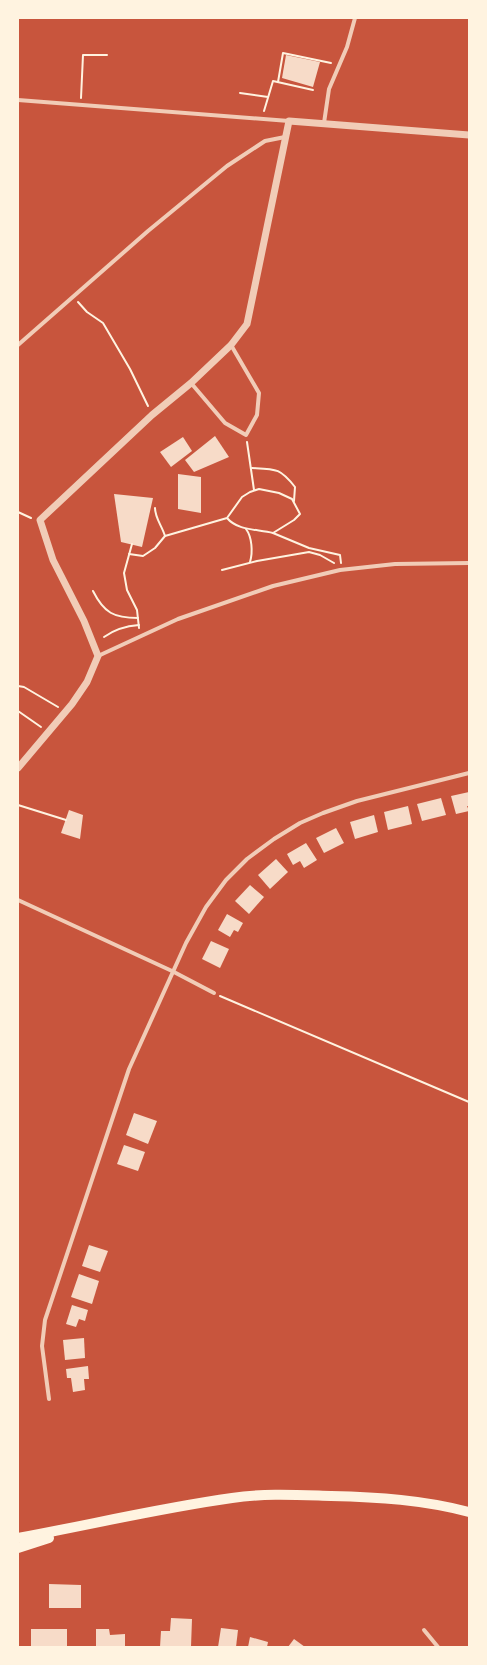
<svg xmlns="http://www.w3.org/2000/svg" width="487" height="1665" font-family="Raleway,sans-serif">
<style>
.building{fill:#f7dbc8}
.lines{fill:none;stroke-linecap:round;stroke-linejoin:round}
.path{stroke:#fff3e0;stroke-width:2}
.minor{stroke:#f1ccb7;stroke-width:4}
.tertiary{stroke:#f1ccb7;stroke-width:7}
.primary{stroke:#fff3e0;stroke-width:10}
</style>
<rect width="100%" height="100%" fill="#c8553d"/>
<g class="building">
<polygon points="286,55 320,62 313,87 282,78"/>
<polygon points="215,436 229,457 194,472 185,460"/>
<polygon points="183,437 192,451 171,467 160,452"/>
<polygon points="178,474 201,477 201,513 178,509"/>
<polygon points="114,494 153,498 142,547 121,542"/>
<polygon points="469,792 469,806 467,806 469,811 456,814 451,796"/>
<polygon points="441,798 446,815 422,821 417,804"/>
<polygon points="408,806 412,824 388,830 384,812"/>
<polygon points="69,810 83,815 80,839 61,833"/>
<polygon points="374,815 378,832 355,839 350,822"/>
<polygon points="336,828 344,843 324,853 316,838"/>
<polygon points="306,843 317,860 304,868 300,861 293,865 287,854"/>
<polygon points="276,859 288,872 270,889 258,875"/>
<polygon points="250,885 264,897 249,914 235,901"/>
<polygon points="227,914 243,923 238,932 234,930 230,937 218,930"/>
<polygon points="211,941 229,949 220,968 202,959"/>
<polygon points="134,1113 157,1121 148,1144 126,1135"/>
<polygon points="124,1145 145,1152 138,1171 117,1164"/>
<polygon points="89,1245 108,1251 100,1272 82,1266"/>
<polygon points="79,1274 99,1281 92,1304 71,1297"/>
<polygon points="72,1305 88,1310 85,1321 79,1319 76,1327 66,1324"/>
<polygon points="84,1338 85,1358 65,1360 63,1340"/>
<polygon points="88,1366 89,1379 84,1379 85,1390 73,1392 71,1378 67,1378 66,1369"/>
<polygon points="49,1584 81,1585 81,1608 49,1608"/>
<polygon points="171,1618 192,1619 191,1647 160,1647 161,1631 170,1631"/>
<polygon points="221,1628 238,1630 236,1647 218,1647"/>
<rect x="31" y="1629" width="36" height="18"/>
<polygon points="96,1629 109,1629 110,1635 125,1634 125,1647 96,1647"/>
<polygon points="250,1637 268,1642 267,1647 248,1647"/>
<polygon points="294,1639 305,1647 288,1647"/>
</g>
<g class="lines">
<g class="path">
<polyline points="278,82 283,53 331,63"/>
<polyline points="240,93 268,97"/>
<polyline points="81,98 83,55 107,55"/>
<polyline points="264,111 273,81 313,90"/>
<polyline points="78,302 87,312 103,323 130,369 148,406"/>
<polyline points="247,442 254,490"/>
<path d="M252 468C276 469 280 468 295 487L294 501"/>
<path d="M155 508C155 518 162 526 165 536"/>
<polyline points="18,512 31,518"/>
<path d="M246 529C252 537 253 552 250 562"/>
<polyline points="273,533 309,548 340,555 341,563"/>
<polyline points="132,544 124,573 127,590 137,610 139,628"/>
<path d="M129 554 143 556 155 548 165 536 227 518 242 497 250 492 259 489 279 493 292 499 300 514 294 520 273 533C257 529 238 531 227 518"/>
<polyline points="222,570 257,561 309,552 320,555 334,563"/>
<path d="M93 591C104 613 114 618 138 618"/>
<path d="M104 637C115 629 126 626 139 625"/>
<polyline points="18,686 24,687 58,707"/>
<polyline points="18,711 41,727"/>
<polyline points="18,805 66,820"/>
<polyline points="220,996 469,1102"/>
</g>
<g class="minor">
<polyline points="18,100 289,121"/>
<polyline points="324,123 329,89 347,47 355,18"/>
<polyline points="18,345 148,231 227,166 265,141 285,137"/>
<polyline points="191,383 225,423 246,435 257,415 259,393 231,345"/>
<polyline points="98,656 178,619 273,586 340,570 395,564 469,563"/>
<polyline points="18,900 172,971 214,993"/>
<polyline points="49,1399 42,1346 45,1320 129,1069 186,943 206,907 226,880 247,859 274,839 300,823 323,813 357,801 469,773"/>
<polyline points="424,1630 438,1647"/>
</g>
<polyline class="tertiary" points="18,768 72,704 87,682 98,656 84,621 53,560 40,520 152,415 191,383 231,345 247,324 289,121 469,135"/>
<g class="primary">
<path d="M18 1538C89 1525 160 1508 232 1498 265 1493 298 1495 331 1496 378 1497 424 1500 469 1512"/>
<polyline points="18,1548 49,1538"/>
</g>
</g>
<rect width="487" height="1665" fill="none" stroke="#fff3e0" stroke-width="38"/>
</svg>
